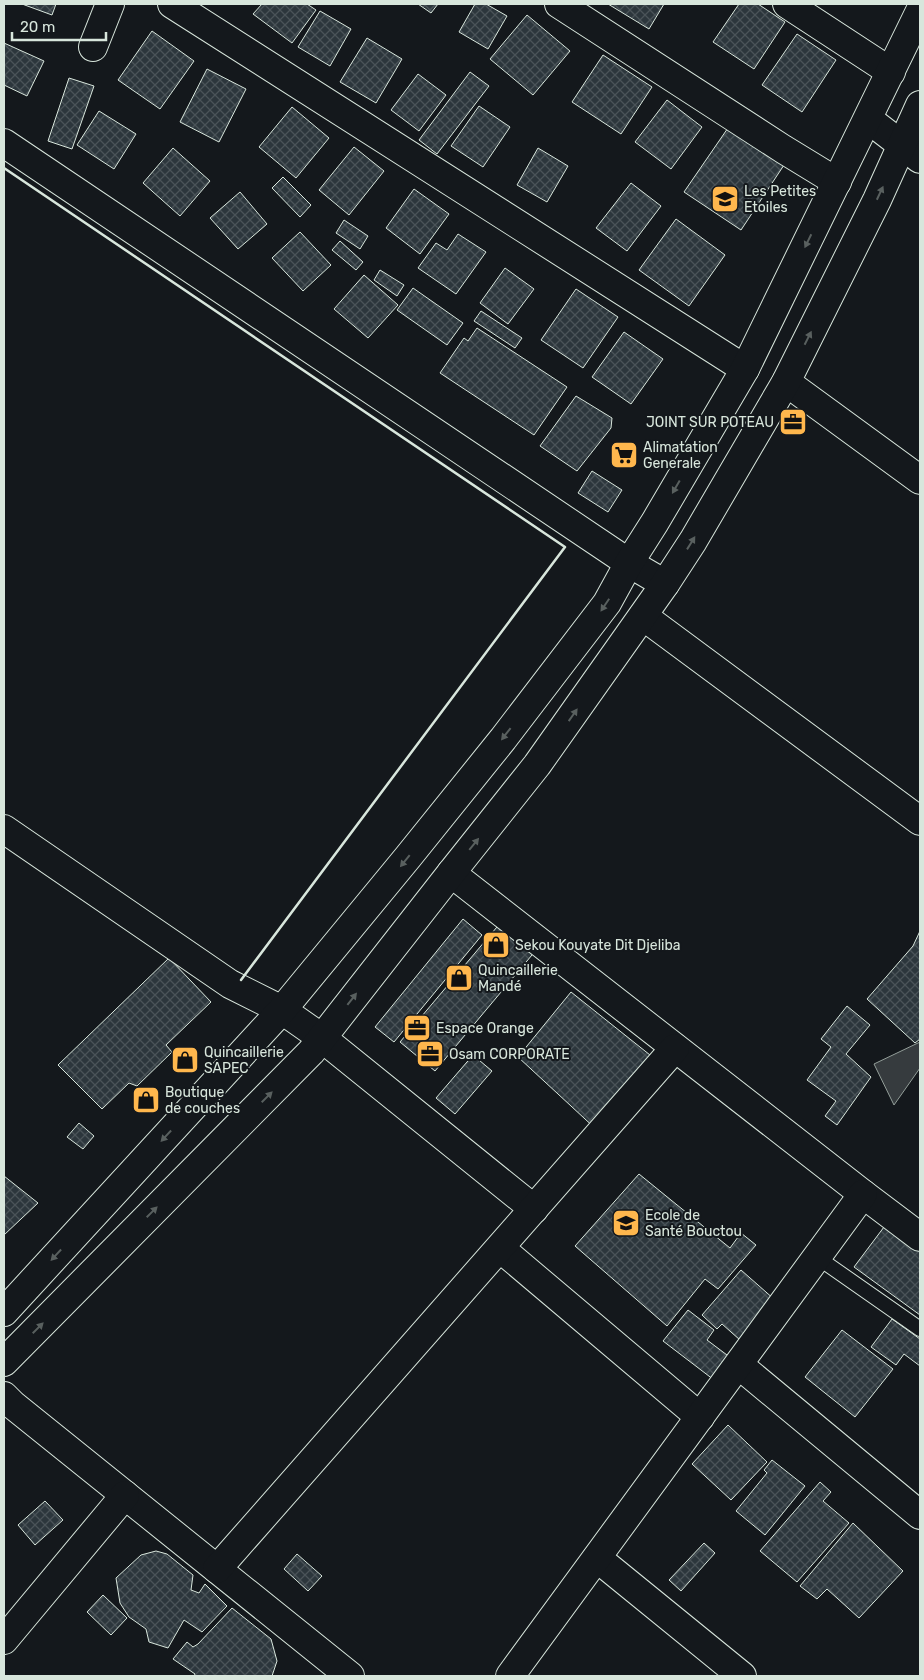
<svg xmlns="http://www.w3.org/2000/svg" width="924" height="1680" font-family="Rubik,sans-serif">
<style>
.water{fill:#363b3e;stroke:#939e99}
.building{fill:url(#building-cross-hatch);stroke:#d8e6dc}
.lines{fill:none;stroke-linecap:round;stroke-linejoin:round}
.lane-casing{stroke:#d8e6dc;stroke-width:16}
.street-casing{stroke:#d8e6dc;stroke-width:30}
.highway-casing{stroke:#d8e6dc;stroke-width:30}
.lane{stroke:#14181c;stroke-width:14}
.street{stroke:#14181c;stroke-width:28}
.highway{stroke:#14181c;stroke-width:28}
.wall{stroke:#d8e6dc;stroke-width:2.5}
.oneway{fill:#59605f}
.labels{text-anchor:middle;stroke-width:4;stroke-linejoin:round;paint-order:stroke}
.poi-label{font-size:14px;fill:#d8e6dc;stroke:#14181c;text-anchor:start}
</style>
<defs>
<pattern id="building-cross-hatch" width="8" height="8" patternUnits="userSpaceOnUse" patternTransform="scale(1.25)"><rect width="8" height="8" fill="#2c363c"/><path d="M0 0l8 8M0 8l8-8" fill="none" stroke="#4a5358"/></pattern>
</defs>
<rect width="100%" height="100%" fill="#14181c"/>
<polygon class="water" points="920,1042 920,1068 894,1105 874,1064"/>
<g class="building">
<polygon points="22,4 56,4 52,15"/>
<polygon points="262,4 307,4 316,10 292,43 253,14"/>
<polygon points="418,4 438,4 431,13"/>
<polygon points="475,4 486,4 507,16 488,49 459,32"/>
<polygon points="608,4 664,4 649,29"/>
<polygon points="739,4 758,4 785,22 754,69 713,42"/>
<polygon points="320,11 351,29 330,66 298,47"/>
<polygon points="527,15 570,51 533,95 490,59"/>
<polygon points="152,31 194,61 160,109 118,80"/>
<polygon points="797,34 836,60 802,112 762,85"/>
<polygon points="367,38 402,59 376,103 340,82"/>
<polygon points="4,43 44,61 27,96 4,85"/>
<polygon points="603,55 652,87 621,134 572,102"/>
<polygon points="207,69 246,89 219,142 180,122"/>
<polygon points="470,72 489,86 437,154 419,140"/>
<polygon points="418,74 446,95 419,131 391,110"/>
<polygon points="69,78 94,86 72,149 48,141"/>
<polygon points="667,100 702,127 671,169 635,142"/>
<polygon points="479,106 510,127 483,167 451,146"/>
<polygon points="292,107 329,138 296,178 259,147"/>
<polygon points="99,111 136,134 114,169 77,145"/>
<polygon points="730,125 786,162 741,230 684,192"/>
<polygon points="354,147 384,171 349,215 319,190"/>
<polygon points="173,148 210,181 180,216 143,183"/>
<polygon points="538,148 568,166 547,202 517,185"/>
<polygon points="283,177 311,205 300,217 272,188"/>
<polygon points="631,183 661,206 627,251 596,228"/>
<polygon points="414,189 449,214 420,254 386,228"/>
<polygon points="240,192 267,224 238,249 210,218"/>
<polygon points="676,219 725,255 689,306 639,270"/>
<polygon points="344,220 368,236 360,249 336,233"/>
<polygon points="300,232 331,265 303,291 272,258"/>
<polygon points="458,234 486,252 456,294 418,268 436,243 447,250"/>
<polygon points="340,241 363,262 356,270 332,250"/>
<polygon points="505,268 534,289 508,324 480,303"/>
<polygon points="380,270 404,285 397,296 374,280"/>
<polygon points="364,275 398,305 368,338 334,309"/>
<polygon points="413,288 463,323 447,345 397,310"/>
<polygon points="576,289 618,317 583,368 541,340"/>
<polygon points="481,311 522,338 515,348 474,321"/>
<polygon points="477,328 567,387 534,435 440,373 464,338 468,341"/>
<polygon points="624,332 663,359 631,404 592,377"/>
<polygon points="576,396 612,418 611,428 577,471 540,446"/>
<polygon points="592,471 622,490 608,512 578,493"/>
<polygon points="463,919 482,935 394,1042 375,1027"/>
<polygon points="502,921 537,949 435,1071 400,1042"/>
<polygon points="920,931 920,1039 915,1043 867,999 913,946"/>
<polygon points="169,958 211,1002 166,1045 172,1052 137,1086 129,1083 102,1109 58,1065"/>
<polygon points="571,992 650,1055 641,1086 598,1131 518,1057"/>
<polygon points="847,1006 870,1025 846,1054 871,1077 837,1125 825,1116 836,1101 807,1080 831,1047 821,1039"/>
<polygon points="473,1055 492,1071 455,1114 436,1098"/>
<polygon points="79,1123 94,1136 83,1149 67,1137"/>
<polygon points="639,1174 730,1248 741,1233 756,1245 718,1289 705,1279 667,1326 575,1246"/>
<polygon points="4,1176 38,1203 4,1235"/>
<polygon points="887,1223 920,1247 920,1315 854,1267"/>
<polygon points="741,1270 775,1300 740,1340 722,1324 717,1329 702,1315"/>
<polygon points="688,1310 714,1330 707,1340 735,1361 718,1383 663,1341"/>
<polygon points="892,1319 920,1339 920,1366 904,1354 896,1365 871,1347"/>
<polygon points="842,1330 893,1369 855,1417 805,1377"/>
<polygon points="728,1425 767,1462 731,1500 692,1464"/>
<polygon points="772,1460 805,1486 765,1535 736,1511 767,1473 764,1470"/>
<polygon points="820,1482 831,1492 823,1501 849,1523 797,1582 760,1551"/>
<polygon points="45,1501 63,1520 35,1545 18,1525"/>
<polygon points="853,1523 903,1571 859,1618 827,1589 817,1599 800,1586"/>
<polygon points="704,1543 715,1553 681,1591 669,1580"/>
<polygon points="156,1551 167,1554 193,1575 191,1590 199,1593 205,1584 227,1606 202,1632 184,1620 168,1648 149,1642 146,1629 129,1617 120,1603 116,1578 141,1555"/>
<polygon points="297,1554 322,1576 308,1591 284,1569"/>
<polygon points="103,1595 127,1618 111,1635 87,1612"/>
<polygon points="232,1608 271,1639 277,1661 272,1676 194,1676 195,1674 173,1659 187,1642 193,1647 198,1644"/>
</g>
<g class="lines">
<g class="lane-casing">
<polyline id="lane" points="817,1257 920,1329"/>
</g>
<g class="street-casing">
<g id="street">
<polyline points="172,4 745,369"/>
<polyline points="559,4 783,149 837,182"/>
<polyline points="787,4 891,72"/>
<polyline points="93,47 110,4"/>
<polyline points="868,119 920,159"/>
<polyline points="4,143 629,563 665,584"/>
<polyline points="786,382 920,480"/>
<polyline points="643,616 920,821"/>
<polyline points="4,829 230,984 282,1010 322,1038 534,1209"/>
<polyline points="451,873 863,1194 920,1237"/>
<polyline points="500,1248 700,1417"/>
<polyline points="739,1365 920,1515"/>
<polyline points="4,1396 13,1405 350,1676"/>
<polyline points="597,1558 742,1676"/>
<polyline points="217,1569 675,1048"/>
<polyline points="4,1640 125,1495"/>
<polyline points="510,1676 863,1194"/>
</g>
</g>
<g class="highway-casing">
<g id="highway">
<polyline points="4,1312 282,1010 408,857 503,739 607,603 629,563 655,522 745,369 920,11"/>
<polyline points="4,1362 311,1052 451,873 537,765 665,584 693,541 786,382 877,200 920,105"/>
</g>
</g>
<use href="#lane" class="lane"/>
<use href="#street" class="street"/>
<use href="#highway" class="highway"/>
<polyline class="wall" points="4,168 565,547 241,980"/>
</g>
<defs><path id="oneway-solid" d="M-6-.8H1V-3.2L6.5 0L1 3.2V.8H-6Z" transform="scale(1.25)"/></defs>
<g class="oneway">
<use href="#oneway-solid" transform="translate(880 193) rotate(-65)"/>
<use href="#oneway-solid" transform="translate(808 241) rotate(116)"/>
<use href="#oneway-solid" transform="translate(808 338) rotate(-63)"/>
<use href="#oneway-solid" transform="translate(676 487) rotate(120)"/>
<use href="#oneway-solid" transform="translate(691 543) rotate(-58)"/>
<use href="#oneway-solid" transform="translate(605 605) rotate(124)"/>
<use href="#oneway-solid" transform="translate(573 715) rotate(-55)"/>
<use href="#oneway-solid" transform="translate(506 734) rotate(128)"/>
<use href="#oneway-solid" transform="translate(474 844) rotate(-51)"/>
<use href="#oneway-solid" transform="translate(405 861) rotate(129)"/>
<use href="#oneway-solid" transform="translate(352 999) rotate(-52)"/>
<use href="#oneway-solid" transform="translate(267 1097) rotate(-45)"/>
<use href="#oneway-solid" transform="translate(166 1136) rotate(133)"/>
<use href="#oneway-solid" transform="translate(152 1212) rotate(-45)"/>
<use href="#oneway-solid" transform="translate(56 1255) rotate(133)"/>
<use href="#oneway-solid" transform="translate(38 1328) rotate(-45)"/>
</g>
<defs>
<g id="school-square" transform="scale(1.4375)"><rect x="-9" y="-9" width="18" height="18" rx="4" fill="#ffb74d" stroke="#14181c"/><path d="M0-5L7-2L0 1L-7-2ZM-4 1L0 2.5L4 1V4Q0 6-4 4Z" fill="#111"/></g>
<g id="office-square" transform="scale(1.4375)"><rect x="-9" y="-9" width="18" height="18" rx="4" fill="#ffb74d" stroke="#14181c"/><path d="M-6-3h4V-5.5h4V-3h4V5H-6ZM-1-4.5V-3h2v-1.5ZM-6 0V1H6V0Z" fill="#111"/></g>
<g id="supermarket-square" transform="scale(1.4375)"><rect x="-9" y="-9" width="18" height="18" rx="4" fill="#ffb74d" stroke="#14181c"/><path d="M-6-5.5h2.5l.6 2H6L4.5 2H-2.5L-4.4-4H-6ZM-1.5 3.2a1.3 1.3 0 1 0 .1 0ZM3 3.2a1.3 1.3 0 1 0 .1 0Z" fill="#111"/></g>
<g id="shop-square" transform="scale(1.4375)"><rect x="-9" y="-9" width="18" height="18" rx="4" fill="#ffb74d" stroke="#14181c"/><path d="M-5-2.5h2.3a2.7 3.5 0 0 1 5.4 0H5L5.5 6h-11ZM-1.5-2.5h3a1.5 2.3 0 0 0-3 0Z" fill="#111"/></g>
<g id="university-square" transform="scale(1.4375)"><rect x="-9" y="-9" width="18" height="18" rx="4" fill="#ffb74d" stroke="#14181c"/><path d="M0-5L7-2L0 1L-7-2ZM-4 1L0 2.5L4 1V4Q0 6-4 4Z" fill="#111"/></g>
</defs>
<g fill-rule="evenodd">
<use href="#school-square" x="725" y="199"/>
<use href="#office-square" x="793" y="422"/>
<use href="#supermarket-square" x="624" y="455"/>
<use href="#shop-square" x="496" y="945"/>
<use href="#shop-square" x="459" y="978"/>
<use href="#office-square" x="417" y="1028"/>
<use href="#office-square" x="430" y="1054"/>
<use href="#shop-square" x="185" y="1060"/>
<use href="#shop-square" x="146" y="1100"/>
<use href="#university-square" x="626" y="1223"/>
</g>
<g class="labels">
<g class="poi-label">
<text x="744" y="196">Les Petites<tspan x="744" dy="16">Etoiles</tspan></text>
<text x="774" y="427" text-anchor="end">JOINT SUR POTEAU</text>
<text x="643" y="452">Alimatation<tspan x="643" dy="16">Generale</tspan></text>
<text x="515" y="950">Sekou Kouyate Dit Djeliba</text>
<text x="478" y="975">Quincaillerie<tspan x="478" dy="16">Mandé</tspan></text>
<text x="436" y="1033">Espace Orange</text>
<text x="204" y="1057">Quincaillerie<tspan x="204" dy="16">SAPEC</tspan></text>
<text x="449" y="1059">Osam CORPORATE</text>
<text x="165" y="1097">Boutique<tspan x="165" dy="16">de couches</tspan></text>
<text x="645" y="1220">Ecole de<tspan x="645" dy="16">Santé Bouctou</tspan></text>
</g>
</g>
<rect width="924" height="1680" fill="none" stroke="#d8e6dc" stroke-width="10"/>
<path d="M12 32v8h94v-8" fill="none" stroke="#d8e6dc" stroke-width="2.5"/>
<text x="20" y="32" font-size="15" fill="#d8e6dc" stroke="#14181c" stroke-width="4" paint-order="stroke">20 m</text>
</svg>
